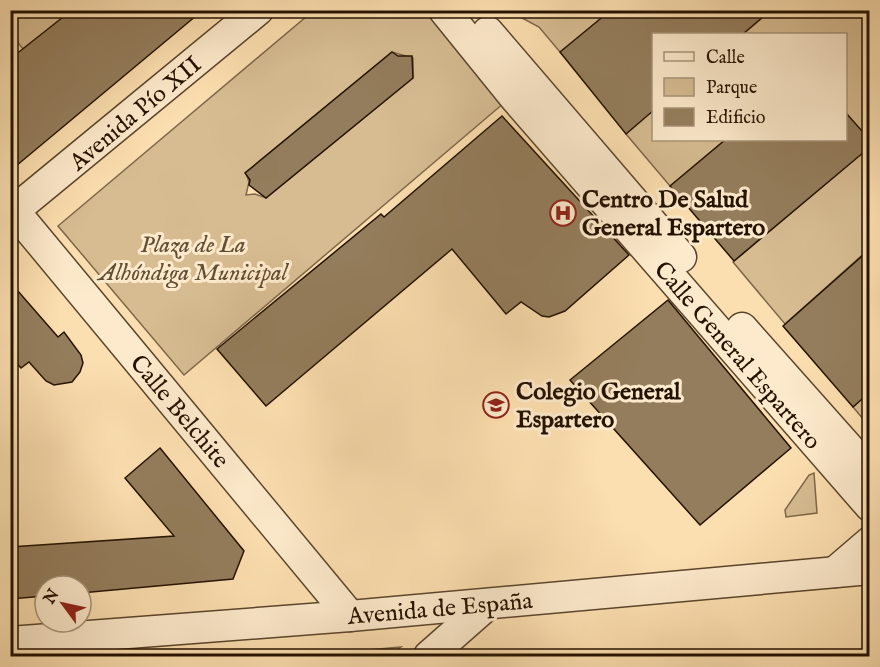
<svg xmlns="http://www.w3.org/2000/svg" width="880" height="667" font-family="'IM FELL English',serif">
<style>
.green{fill:#d7bc92;stroke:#7e6749;stroke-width:1.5;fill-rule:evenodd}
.building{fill:#947d5c;stroke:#241200;stroke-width:1.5}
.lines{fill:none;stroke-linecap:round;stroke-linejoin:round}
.minor-casing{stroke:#5a452c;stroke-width:33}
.minor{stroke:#fdeacc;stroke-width:30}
.labels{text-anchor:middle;stroke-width:6;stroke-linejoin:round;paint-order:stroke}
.street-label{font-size:24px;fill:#241200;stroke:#fdeacc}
.poi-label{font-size:24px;font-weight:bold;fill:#241200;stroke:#fdeacc;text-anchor:start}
.park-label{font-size:24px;font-style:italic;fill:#634e33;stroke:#fdeacc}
</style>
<rect width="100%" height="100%" fill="#fcdfb0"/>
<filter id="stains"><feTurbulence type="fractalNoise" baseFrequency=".00333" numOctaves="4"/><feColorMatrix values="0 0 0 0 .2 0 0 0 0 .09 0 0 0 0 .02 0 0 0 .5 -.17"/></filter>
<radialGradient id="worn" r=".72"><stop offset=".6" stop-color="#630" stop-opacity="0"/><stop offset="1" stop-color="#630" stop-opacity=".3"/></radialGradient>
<g class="green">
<polygon points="10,11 72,11 23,49 11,34"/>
<path d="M313 11H426L504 103 184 375 58 226ZM392 52 413 58V78L266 198 255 194 246 195 249 182 246 173Z"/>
<polygon points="509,11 611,11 560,52 539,27"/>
<polygon points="758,11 869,11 869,141 846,113 846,34 743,34 763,17"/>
<polygon points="653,110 654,140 725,140 670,186 626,134"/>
<polygon points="869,147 869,249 785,324 733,262"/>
<polygon points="869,392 869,426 853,407"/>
<polygon points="814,473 817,513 786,517 785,510 809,475"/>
<polygon points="401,647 390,656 302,656"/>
</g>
<g class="building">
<polygon points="72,10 203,10 10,171 10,59"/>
<polygon points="611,10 771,10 743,34 654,34 654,110 626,134 560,52"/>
<polygon points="392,52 398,56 412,56 413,78 266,198 249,185 250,180 245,173"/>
<polygon points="846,113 870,140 870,147 734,261 670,186 725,140 846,140"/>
<polygon points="502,116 629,255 565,311 549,317 542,316 521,302 506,314 452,249 266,406 217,349 381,214 384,217"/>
<polygon points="870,249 870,392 853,407 783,326"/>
<polygon points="10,282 58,337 64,332 81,355 83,363 80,372 72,382 54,385 46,381 29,362 21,368 10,356"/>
<polygon points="668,300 791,448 700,525 570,380"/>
<polygon points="160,448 244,551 233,579 81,593 81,586 45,586 45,596 10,599 10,547 174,536 125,478"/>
</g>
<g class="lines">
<g class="minor-casing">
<g id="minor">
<polyline points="444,10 516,99 870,506"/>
<polyline points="488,32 681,257"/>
<polyline points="10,206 350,616"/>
<polyline points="10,214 258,10"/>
<polyline points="742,328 870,472"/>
<polyline points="835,572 870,542"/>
<polyline points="10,642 350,616 870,569"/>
<polyline points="429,656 488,604"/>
</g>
</g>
<use href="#minor" class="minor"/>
</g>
<defs>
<g id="hospital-ring" transform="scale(1.35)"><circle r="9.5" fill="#fdeacc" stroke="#8f2418" stroke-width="1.5"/><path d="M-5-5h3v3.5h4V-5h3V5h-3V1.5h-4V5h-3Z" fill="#8f2418"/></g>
<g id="school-ring" transform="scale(1.35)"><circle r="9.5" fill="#fdeacc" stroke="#8f2418" stroke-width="1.5"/><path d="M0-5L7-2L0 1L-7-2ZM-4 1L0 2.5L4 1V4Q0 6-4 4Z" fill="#8f2418"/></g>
</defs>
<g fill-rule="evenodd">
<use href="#hospital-ring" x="563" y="213"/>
<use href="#school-ring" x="496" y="405"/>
</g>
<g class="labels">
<g class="street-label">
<text transform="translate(135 113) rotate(-40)" y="8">Avenida Pío XII</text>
<text transform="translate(738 355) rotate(49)" y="8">Calle General Espartero</text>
<text transform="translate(180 411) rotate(50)" y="8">Calle Belchite</text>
<text transform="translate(440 608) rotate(-5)" y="8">Avenida de España</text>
</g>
<g class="poi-label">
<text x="582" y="207">Centro De Salud<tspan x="582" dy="28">General Espartero</tspan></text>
<text x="516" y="399">Colegio General<tspan x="516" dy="28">Espartero</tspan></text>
</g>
<g class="park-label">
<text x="193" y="252">Plaza de La<tspan x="193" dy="28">Alhóndiga Municipal</tspan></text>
</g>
</g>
<rect width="880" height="667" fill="none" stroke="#fcdfb0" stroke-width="36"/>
<rect x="12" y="12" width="856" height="643" fill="none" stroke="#241200" stroke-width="3"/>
<rect x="18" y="18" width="844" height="631" fill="none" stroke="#241200" stroke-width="1.5"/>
<rect x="652" y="33" width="195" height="108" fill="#fdeacc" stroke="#a6947a" stroke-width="1.5"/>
<rect x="664" y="52" width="30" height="9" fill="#fdeacc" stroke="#a6947a" stroke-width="1.5"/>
<text x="706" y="63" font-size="18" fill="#241200">Calle</text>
<rect x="664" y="78" width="30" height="18" fill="#d7bc92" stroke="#a6947a" stroke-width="1.5"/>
<text x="706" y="93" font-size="18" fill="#241200">Parque</text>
<rect x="664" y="108" width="30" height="18" fill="#947d5c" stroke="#a6947a" stroke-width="1.5"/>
<text x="706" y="123" font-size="18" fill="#241200">Edificio</text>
<g transform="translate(63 604) rotate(303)"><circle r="28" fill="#fdeacc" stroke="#a6947a" stroke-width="1.5"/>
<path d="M0-4.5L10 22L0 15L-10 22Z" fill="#8f2418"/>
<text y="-9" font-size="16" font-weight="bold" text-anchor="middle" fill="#241200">N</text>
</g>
<rect width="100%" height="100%" filter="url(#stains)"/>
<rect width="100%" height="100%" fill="url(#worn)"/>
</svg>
